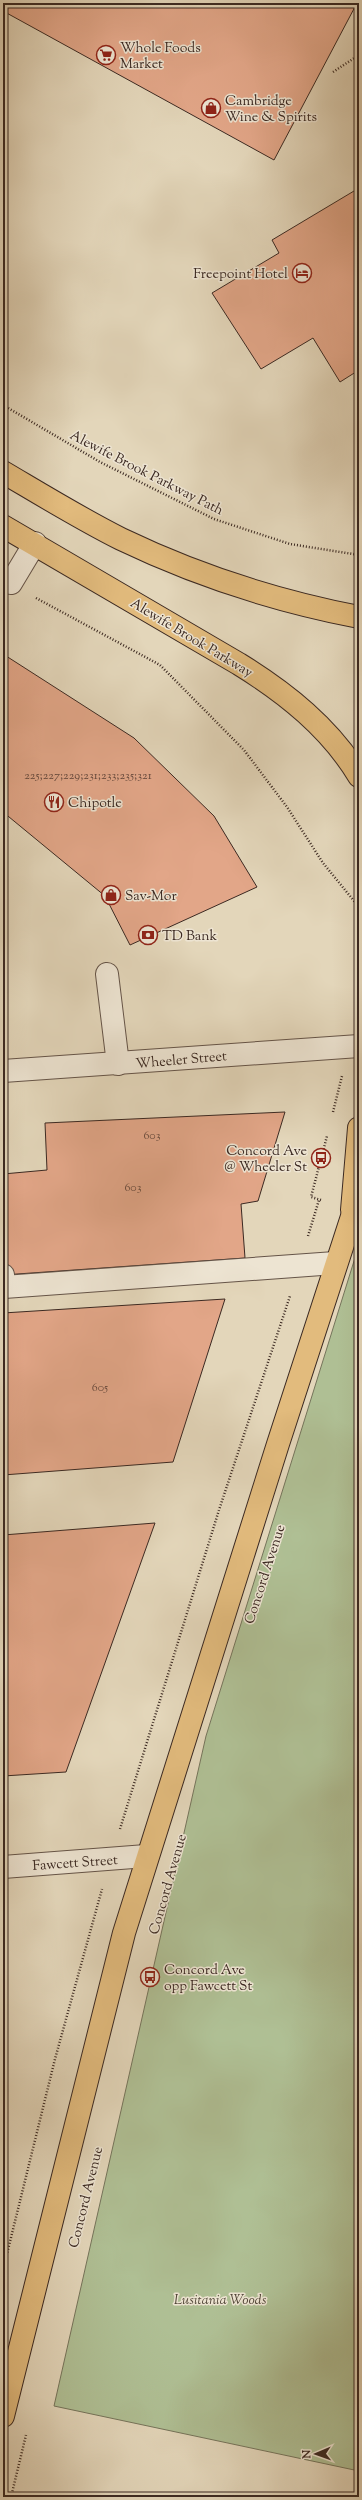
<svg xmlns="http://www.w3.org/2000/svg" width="362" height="2500" font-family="'Sorts Mill Goudy',serif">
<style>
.green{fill:#afbf94;stroke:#75745b}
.building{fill:#e2a688;stroke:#3b2922}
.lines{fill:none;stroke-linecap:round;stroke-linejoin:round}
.minor-casing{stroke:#655448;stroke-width:24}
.major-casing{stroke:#3b2922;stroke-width:24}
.highway-casing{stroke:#3b2922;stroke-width:24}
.path{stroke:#3b2922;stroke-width:2.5;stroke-dasharray:1 2;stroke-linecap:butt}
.minor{stroke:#ede4d2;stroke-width:22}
.major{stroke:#e2bb7d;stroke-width:22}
.highway{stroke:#e2bb7d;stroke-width:22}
.labels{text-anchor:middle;stroke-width:3;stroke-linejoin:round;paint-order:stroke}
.number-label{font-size:12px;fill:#65483c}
.poi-label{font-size:14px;fill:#3b2922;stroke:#ede4d2;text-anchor:start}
.street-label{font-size:14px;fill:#3b2922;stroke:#ede4d2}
.park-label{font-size:14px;font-style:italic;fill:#524739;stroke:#ede4d2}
</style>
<rect width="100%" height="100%" fill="#e3d6ba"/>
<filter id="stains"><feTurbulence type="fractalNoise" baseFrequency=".005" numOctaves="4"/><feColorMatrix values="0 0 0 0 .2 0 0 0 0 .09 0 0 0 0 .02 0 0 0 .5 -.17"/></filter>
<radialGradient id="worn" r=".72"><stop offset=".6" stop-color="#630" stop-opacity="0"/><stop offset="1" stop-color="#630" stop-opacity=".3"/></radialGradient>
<polygon class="green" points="359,1245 359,2471 54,2406 206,1736"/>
<g class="building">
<polygon points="3,3 357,3 274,160 3,11"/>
<polygon points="359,188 359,370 340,382 313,338 261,369 212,293 279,253 272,240"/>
<polygon points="3,654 134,738 214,816 257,887 130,945 105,896 3,812"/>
<polygon points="285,1112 258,1201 241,1204 245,1258 3,1275 3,1174 47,1170 45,1123"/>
<polygon points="225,1299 173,1462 3,1475 3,1313"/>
<polygon points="155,1523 66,1772 3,1776 3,1535"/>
</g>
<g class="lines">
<g class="minor-casing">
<g id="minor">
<polyline points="11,583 35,543"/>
<polyline points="107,974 118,1064"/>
<polyline points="3,1071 359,1046"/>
<polyline points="3,1275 4,1287 335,1263"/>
<polyline points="3,1867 146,1856"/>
</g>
</g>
<g class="major-casing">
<g id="major">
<polyline points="352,1210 359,1128"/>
<polyline points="3,2416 124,1933 278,1444 359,1195"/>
</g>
</g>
<g class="highway-casing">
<g id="highway">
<path d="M3 472C42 495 81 519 121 539 198 576 276 601 359 617"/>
<path d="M3 526 239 664C286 693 330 728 359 776"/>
</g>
</g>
<g class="path">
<polyline points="333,72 359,55"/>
<polyline points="3,405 100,462 214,519 290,544 359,555"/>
<polyline points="36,598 160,665 244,750 287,807 323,863 359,907"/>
<polyline points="333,1112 342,1076"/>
<polyline points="321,1200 311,1197 327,1136"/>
<polyline points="308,1236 319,1200"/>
<polyline points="120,1829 219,1510 290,1296"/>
<polyline points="3,2270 55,2059 102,1889"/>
<polyline points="11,2497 26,2435"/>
</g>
<use href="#minor" class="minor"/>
<use href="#major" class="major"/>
<use href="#highway" class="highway"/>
</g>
<defs>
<g id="supermarket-ring" transform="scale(1)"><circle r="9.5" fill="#ede4d2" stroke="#8f2418" stroke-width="1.5"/><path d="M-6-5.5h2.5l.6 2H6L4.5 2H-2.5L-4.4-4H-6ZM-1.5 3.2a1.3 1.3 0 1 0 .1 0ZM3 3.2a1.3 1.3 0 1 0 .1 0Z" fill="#8f2418"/></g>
<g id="shop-ring" transform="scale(1)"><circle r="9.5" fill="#ede4d2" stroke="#8f2418" stroke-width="1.5"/><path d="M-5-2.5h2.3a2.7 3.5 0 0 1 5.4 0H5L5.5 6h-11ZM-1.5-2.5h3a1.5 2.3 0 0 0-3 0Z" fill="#8f2418"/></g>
<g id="hotel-ring" transform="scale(1)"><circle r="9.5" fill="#ede4d2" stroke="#8f2418" stroke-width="1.5"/><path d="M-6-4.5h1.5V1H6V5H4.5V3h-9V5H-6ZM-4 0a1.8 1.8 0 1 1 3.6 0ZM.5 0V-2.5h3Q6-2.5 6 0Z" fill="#8f2418"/></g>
<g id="restaurant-ring" transform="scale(1)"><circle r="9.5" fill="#ede4d2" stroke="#8f2418" stroke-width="1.5"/><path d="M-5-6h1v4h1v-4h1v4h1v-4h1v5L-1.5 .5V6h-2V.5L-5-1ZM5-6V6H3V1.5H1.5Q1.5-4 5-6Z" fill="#8f2418"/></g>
<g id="bank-ring" transform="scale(1)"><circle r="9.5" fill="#ede4d2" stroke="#8f2418" stroke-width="1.5"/><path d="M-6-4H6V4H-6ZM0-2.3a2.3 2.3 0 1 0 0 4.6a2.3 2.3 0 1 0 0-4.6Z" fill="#8f2418"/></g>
<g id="bus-ring" transform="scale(1)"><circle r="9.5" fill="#ede4d2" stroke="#8f2418" stroke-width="1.5"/><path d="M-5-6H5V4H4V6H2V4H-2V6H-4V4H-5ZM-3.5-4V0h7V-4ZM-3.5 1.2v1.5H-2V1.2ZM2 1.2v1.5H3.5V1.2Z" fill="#8f2418"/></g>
</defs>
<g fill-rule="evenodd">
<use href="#supermarket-ring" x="106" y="55"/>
<use href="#shop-ring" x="211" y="108"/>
<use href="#hotel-ring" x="302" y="273"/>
<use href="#restaurant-ring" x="54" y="802"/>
<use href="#shop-ring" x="111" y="895"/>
<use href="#bank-ring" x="148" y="935"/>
<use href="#bus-ring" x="321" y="1158"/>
<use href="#bus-ring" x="150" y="1977"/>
</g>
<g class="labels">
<g class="number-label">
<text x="88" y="779">225;227;229;231;233;235;321</text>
<text x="152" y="1139">603</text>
<text x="133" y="1191">603</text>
<text x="100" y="1391">605</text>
</g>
<g class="poi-label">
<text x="120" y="52">Whole Foods<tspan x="120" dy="16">Market</tspan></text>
<text x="225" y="105">Cambridge<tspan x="225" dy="16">Wine &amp; Spirits</tspan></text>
<text x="288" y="278" text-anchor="end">Freepoint Hotel</text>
<text x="68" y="807">Chipotle</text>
<text x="125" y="900">Sav-Mor</text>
<text x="162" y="940">TD Bank</text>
<text x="307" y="1155" text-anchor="end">Concord Ave<tspan x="307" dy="16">@ Wheeler St</tspan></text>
<text x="164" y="1974">Concord Ave<tspan x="164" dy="16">opp Fawcett St</tspan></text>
</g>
<g class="street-label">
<text transform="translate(147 472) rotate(27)" y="5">Alewife Brook Parkway Path</text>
<text transform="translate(192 637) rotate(31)" y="5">Alewife Brook Parkway</text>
<text transform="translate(181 1059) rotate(-5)" y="5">Wheeler Street</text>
<text transform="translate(264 1574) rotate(-72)" y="5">Concord Avenue</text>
<text transform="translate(75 1862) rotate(-4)" y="5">Fawcett Street</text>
<text transform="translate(167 1884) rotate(-74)" y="5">Concord Avenue</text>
<text transform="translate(85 2197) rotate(-76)" y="5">Concord Avenue</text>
</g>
<g class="park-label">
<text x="220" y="2304">Lusitania Woods</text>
</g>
</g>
<rect width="362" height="2500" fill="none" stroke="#e3d6ba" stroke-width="16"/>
<rect x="4" y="4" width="354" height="2492" fill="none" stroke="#3b2922" stroke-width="2"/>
<rect x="8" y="8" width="346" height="2484" fill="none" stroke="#3b2922"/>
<g transform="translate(316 2454) rotate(268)" stroke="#ede4d2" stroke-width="3" paint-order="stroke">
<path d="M0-3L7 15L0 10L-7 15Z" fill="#3b2922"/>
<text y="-6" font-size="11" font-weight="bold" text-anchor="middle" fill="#3b2922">N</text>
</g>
<rect width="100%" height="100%" filter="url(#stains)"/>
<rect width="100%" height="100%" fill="url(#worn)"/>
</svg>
